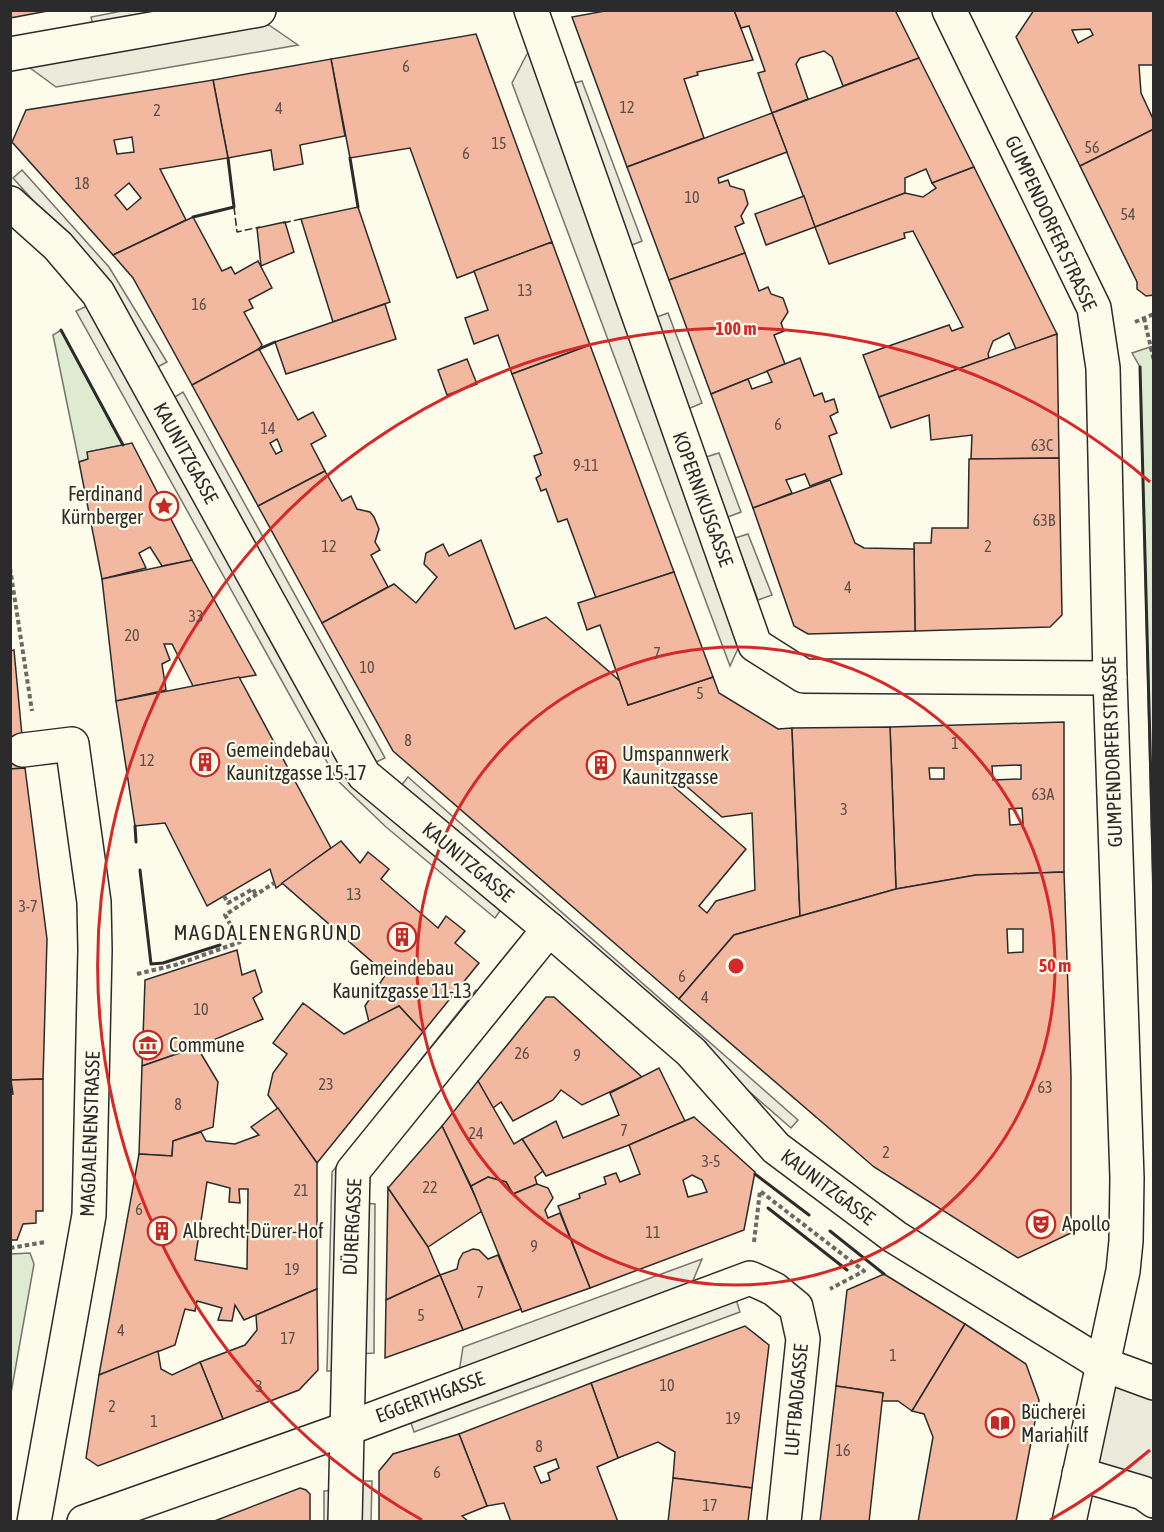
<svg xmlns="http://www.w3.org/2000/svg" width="1164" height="1532" font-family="'Asap Condensed',sans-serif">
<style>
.green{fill:#deebd1;stroke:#74746e;stroke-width:1.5}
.parking{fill:#eceadb;stroke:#74746e;stroke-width:1.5}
.building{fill:#f2b8a0;stroke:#2b2b2b;stroke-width:1.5;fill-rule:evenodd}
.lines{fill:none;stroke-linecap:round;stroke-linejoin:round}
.minor-casing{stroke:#2b2b2b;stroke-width:36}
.path{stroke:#6a6964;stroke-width:4;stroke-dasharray:4.5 3;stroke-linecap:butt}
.minor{stroke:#fdfbea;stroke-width:33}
.fence{stroke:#2b2b2b;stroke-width:1.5;stroke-dasharray:8 3;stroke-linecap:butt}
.wall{stroke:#2b2b2b;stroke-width:3}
.ring{fill:none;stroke:#d62828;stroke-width:3}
.labels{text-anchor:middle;stroke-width:4.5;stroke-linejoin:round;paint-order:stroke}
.number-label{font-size:16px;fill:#5d4e48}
.street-label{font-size:20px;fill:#2b2b2b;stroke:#fdfbea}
.poi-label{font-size:20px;fill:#2b2b2b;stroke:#fdfbea;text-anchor:start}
.neighbourhood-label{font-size:21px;letter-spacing:1.5px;fill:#2b2b2b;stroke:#fdfbea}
.centre{fill:#d62828;stroke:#fdfbea;stroke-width:3}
.ring-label{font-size:18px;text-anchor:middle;font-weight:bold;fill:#d62828;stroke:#fdfbea;stroke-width:4.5;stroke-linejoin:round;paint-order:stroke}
</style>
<rect width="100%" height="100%" fill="#fdfbea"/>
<g class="green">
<polygon points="61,330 123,445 88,452 88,459 79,462 53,335"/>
<polygon points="1153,346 1154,346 1153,896 1140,367 1132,353"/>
<polygon points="30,1253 34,1264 11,1393 11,1254"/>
</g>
<g class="parking">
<polygon points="127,10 174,11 94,28 91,17"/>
<polygon points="269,25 298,45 56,87 26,65"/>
<polygon points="529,50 746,631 730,666 512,83"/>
<polygon points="582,81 642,241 627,247 567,85"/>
<polygon points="22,170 109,267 167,362 156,368 98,273 13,178"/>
<polygon points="89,305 349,774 502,908 495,918 386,827 337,780 76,311"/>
<polygon points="668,313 702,403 688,409 654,318"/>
<polygon points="183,392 385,758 374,763 173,398"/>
<polygon points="719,453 741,512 728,517 706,457"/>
<polygon points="748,534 772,595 758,600 735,538"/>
<polygon points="408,777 798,1120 791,1128 400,787"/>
<polygon points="476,990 486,997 345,1176 341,1371 327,1371 332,1172"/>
<polygon points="362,1203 375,1204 374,1353 359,1354"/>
<polygon points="702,1259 687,1295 458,1379 463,1347"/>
<polygon points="736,1299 740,1312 414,1432 410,1420"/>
<polygon points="1102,1364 1153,1383 1153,1501 1079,1474"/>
<polygon points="358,1481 372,1481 371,1521 357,1522"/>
<polygon points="339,1490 339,1521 324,1522 324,1491"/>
</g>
<g class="building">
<polygon points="10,10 53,10 10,18"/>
<polygon points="610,10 734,10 753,60 697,72 698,75 684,79 704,138 627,167 572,17"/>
<polygon points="734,10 895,10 919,58 843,86 832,57 824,51 800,58 796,64 808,99 772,113 758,73 765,71 749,26 741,28"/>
<path d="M1034 10H1154V65H1139L1141 93 1154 121V129L1080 166 1016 37ZM1090 29 1093 35 1078 43 1072 30Z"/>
<polygon points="476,34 552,242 457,278 410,148 350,158 331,59"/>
<polygon points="919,58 974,167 932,183 926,169 905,178 905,193 815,227 772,113"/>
<polygon points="331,59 345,136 300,145 303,164 274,170 271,150 228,158 213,80"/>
<path d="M213 80 228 158 160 169 186 220 113 255 12 142 26 110ZM132 137 134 152 117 154 114 140ZM129 183 141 198 127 210 115 195Z"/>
<polygon points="772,113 787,152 718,178 719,183 728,180 730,186 744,190 748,204 741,216 744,223 735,227 745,253 669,280 627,167"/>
<polygon points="1154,129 1154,295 1146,296 1137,289 1137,282 1080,166"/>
<polygon points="974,167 1057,334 1016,349 1009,333 993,341 988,354 989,358 879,397 863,355 949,325 952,331 963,327 913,231 904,233 905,238 829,264 815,227 905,193 923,197 936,188 932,183"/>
<polygon points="804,196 815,227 766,245 755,214"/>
<polygon points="358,207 390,302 333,322 301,219"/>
<polygon points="193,217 222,271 231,267 235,274 258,261 272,288 249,300 253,308 244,312 262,345 259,349 192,385 133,278 113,255"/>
<polygon points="285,222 294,252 261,266 257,228"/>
<polygon points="552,242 590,345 512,374 498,335 474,344 465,318 488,310 474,271"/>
<polygon points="745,253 759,291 768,287 771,294 783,298 788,312 781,323 784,331 774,335 785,364 711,394 669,280"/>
<polygon points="385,304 396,339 286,374 275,342"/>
<polygon points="1057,334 1059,458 971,459 972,435 931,440 929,415 891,428 879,397"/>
<polygon points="590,345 674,572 596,598 567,519 558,522 546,489 541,491 536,478 541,475 534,456 542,453 512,374"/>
<path d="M259 349 298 420 313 412 326 436 311 444 325 471 258 506 192 385ZM277 439 282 451 276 454 270 443Z"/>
<polygon points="800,358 814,396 822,393 825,402 834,399 838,412 830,416 837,433 829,436 842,474 810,486 805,474 786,480 792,493 753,508 711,394 748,379 752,389 772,382 767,371"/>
<polygon points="467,359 477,384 447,395 438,370"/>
<polygon points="132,443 192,560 162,566 150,547 139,553 146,568 102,579 79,462 88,459 87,452"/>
<polygon points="1059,458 1062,615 1050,627 915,631 914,543 931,543 932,528 968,528 969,459"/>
<polygon points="325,471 342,501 351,496 357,509 370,512 374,517 379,529 375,542 380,550 371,555 388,587 322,623 258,506"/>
<polygon points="830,480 855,543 864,548 914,549 915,631 808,634 794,626 753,508"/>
<path d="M481 540 515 629 546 617 620 681 628 705 713 677 719 693 778 729 792 728 800 916 734 935 679 999 393 751 322 623 394 584 416 603 437 577 424 564 426 553 443 544 449 556ZM677 778 722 817 752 813 755 890 716 901 707 913 699 906 746 849 672 785Z"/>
<polygon points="192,560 256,675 193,686 172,644 164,644 170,660 162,664 166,690 116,701 102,579"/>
<polygon points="674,572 713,677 628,705 600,625 587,630 578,603"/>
<polygon points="14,650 25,768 10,769 10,651"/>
<polygon points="239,677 331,848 276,888 270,869 207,906 165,823 135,826 116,701"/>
<path d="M1064 722V872L976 875 896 889 890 727ZM1021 765V779L993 780 992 766ZM929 768H944V779H930ZM1022 808 1023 824 1010 825 1009 809Z"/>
<polygon points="890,727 896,889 800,916 792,728"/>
<polygon points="25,768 47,939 43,1079 10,1080 10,769"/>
<polygon points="341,841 360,863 368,852 389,869 381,879 438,928 446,916 465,931 455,943 479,963 423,1032 399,1006 369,1022 365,1006 386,974 282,883"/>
<path d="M1064 872 1071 1076V1233L1018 1258 874 1167 679 999 734 935 896 889 976 875ZM1007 929H1023V952L1008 953Z"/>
<polygon points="237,950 242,975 255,970 262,992 253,998 263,1019 197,1047 142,1066 145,980"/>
<polygon points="546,997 554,997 642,1077 582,1105 561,1090 553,1100 513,1121 501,1102 493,1108 478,1081"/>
<polygon points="303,1003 344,1034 399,1006 423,1032 317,1163 268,1095 273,1073 287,1054 273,1043"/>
<polygon points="197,1047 218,1082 213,1127 173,1141 172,1156 139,1154 142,1066"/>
<polygon points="659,1068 685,1121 629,1145 546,1176 522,1139 556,1121 563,1138 619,1115 610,1093"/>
<polygon points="43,1079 43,1211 36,1211 36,1223 23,1224 17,1240 10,1240 10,1095 13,1094 11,1080"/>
<polygon points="478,1081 514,1144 522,1139 543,1171 535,1177 537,1184 513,1194 506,1182 488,1177 471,1186 442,1126"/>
<path d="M278 1108 317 1163V1289L244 1320 235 1305 232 1321 218 1320 222 1308 197 1301 195 1311 185 1309 175 1345 99 1375 139 1154 172 1156 173 1141 201 1132 206 1141 235 1144 259 1135 251 1127ZM207 1182 230 1188 229 1202 240 1203 239 1189H248L247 1269 195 1260Z"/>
<path d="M694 1117 755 1172 744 1230 590 1288 558 1206 580 1198 579 1194 606 1184 604 1177 616 1173 620 1182 640 1174 629 1145ZM692 1175 702 1180 707 1192 688 1197 683 1180Z"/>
<polygon points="442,1126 482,1211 428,1247 388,1188"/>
<polygon points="488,1177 506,1182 513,1194 537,1184 548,1188 553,1198 545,1210 548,1218 560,1213 590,1288 522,1312 471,1186"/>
<polygon points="388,1188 428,1247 440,1275 386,1300"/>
<polygon points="473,1249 479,1250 488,1259 498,1255 521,1309 463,1330 440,1275 457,1269 459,1260 463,1253"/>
<polygon points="884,1274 965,1324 912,1411 898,1401 882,1401 883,1393 836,1386 847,1290"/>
<polygon points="440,1275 463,1330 385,1358 386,1300"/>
<polygon points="317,1289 318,1370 299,1390 223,1419 200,1362 245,1345 257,1330 256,1315"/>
<polygon points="965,1324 1026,1364 1039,1400 1016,1522 918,1522 933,1437 924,1414 912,1411"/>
<polygon points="745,1326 769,1345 752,1488 673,1478 675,1452 658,1442 618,1458 591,1383"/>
<polygon points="158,1351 161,1369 172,1375 200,1362 223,1419 98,1466 86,1458 99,1375"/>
<path d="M591 1383 618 1458 597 1467 618 1522H511L504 1503 487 1506 459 1434ZM556 1459 559 1468 548 1473 550 1480 541 1483 534 1467Z"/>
<polygon points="836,1386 883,1393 869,1522 820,1522"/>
<polygon points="459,1434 487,1506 462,1516 469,1522 379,1522 379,1471 393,1454"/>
<polygon points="673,1478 752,1488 748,1522 668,1522"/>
<polygon points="300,1488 306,1490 310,1494 310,1522 212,1522"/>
</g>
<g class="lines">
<g class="minor-casing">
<g id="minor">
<polyline points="531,10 755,645 804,676 1110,678"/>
<polyline points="949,10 1094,308 1103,368 1110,678 1127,1178 1126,1241 1123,1271 1069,1522"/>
<polyline points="10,54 259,10"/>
<polyline points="10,203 58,246 98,293 364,775 549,929 691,1052 776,1148 895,1237 1102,1364 1154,1383"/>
<polyline points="23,750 72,744 94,902 95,950 89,1215 34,1522"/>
<polyline points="1079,1474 1143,1493 1154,1501"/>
<polyline points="84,1522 346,1429 750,1278 774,1289 796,1307 803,1339 784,1522"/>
<polyline points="345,1522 353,1171 549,929"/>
</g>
</g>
<g class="path">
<polyline points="1144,318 1154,361"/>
<polyline points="1135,322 1154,314"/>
<polyline points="10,568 32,711"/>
<polyline points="224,896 228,903 253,889 256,895"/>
<polyline points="137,974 175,965 240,942 225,915 274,883"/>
<polyline points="754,1242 760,1191 864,1271 830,1289"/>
<polyline points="10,1248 45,1242"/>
</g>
<use href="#minor" class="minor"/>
<g class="fence">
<polyline points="234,207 237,232 260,227"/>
<polyline points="283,223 301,219"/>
</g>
<g class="wall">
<polyline points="350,158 358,207"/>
<polyline points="193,217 234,207 228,158"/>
<polyline points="61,330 123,445"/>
<polyline points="259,349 275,342"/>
<polyline points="1140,367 1154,896"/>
<polyline points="135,826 136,842"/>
<polyline points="140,870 151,964 163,963 220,945"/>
<polyline points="755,1174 809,1215"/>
<polyline points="768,1208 847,1270"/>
<polyline points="830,1231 884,1274"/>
</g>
</g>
<g class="ring">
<circle cx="736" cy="966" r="319"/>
<path d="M1150 1450A637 637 0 0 1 1050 1520M422 1520A637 637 0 1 1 1150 482"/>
</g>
<defs>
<g id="sight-ring" transform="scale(1.5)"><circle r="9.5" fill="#fdfbea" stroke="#c62828" stroke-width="1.5"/><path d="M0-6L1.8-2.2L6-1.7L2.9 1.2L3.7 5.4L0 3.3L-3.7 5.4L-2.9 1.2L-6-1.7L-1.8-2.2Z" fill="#c62828"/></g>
<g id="building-ring" transform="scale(1.5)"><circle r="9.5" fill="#fdfbea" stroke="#c62828" stroke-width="1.5"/><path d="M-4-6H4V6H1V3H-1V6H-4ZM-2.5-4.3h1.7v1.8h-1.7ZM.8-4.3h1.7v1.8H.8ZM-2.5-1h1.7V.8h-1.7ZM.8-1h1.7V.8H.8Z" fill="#c62828"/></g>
<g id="museum-ring" transform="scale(1.5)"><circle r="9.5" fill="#fdfbea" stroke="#c62828" stroke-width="1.5"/><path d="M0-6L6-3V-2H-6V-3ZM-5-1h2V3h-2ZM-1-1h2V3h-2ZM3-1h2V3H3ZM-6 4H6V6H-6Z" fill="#c62828"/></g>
<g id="theatre-ring" transform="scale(1.5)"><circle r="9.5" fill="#fdfbea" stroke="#c62828" stroke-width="1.5"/><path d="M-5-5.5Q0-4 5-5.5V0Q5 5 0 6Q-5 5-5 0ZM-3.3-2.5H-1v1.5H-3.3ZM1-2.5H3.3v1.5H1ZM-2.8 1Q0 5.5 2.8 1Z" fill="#c62828"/></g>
<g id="library-ring" transform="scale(1.5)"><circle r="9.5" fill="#fdfbea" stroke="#c62828" stroke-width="1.5"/><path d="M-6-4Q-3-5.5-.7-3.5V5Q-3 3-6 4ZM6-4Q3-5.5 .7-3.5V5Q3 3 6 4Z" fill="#c62828"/></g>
</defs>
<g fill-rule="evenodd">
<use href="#sight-ring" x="164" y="506"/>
<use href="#building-ring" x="205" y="762"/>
<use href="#building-ring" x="601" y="765"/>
<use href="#building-ring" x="402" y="937"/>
<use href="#museum-ring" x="148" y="1045"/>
<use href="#theatre-ring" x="1041" y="1224"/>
<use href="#building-ring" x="162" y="1231"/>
<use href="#library-ring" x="1000" y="1423"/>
</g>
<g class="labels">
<g class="number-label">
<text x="406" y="72">6</text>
<text x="627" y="113">12</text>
<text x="279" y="114">4</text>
<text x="157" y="116">2</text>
<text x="499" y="149">15</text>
<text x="1092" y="153">56</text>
<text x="466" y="159">6</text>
<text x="82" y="189">18</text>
<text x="692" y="203">10</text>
<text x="1128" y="220">54</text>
<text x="525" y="296">13</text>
<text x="199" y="310">16</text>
<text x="778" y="430">6</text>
<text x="268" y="434">14</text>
<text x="1042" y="451">63C</text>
<text x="586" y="471">9-11</text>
<text x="1044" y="526">63B</text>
<text x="329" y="552">12</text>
<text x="988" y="552">2</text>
<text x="848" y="593">4</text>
<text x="196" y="622">33</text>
<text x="132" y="641">20</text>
<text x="657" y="659">7</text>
<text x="367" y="673">10</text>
<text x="700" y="699">5</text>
<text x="408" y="746">8</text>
<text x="955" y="749">1</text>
<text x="147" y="766">12</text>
<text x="1043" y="800">63A</text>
<text x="844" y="815">3</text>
<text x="354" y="900">13</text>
<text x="28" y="912">3-7</text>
<text x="682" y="982">6</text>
<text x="705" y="1003">4</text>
<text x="201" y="1015">10</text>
<text x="522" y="1059">26</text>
<text x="577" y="1061">9</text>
<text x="326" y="1090">23</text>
<text x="1045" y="1093">63</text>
<text x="178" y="1110">8</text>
<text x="624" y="1136">7</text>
<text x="476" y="1139">24</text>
<text x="886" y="1158">2</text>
<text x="711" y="1167">3-5</text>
<text x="430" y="1193">22</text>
<text x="301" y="1196">21</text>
<text x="139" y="1215">6</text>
<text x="653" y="1238">11</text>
<text x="534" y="1252">9</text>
<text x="292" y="1275">19</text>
<text x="480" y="1298">7</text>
<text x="421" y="1321">5</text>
<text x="121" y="1336">4</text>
<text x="288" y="1344">17</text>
<text x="893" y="1361">1</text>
<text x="667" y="1391">10</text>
<text x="259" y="1392">3</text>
<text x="112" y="1412">2</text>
<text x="733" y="1424">19</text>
<text x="154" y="1427">1</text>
<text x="539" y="1452">8</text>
<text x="843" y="1456">16</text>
<text x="437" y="1478">6</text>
<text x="710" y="1511">17</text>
</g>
<g class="street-label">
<text transform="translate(1051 223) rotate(65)" y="7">GUMPENDORFER STRASSE</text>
<text transform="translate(186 453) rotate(61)" y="7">KAUNITZGASSE</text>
<text transform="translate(703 499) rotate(70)" y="7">KOPERNIKUSGASSE</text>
<text transform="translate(1112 752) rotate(-92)" y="7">GUMPENDORFER STRASSE</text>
<text transform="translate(468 862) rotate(40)" y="7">KAUNITZGASSE</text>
<text transform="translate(90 1134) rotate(-88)" y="7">MAGDALENENSTRASSE</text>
<text transform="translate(828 1187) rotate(37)" y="7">KAUNITZGASSE</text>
<text transform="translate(352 1227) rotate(-87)" y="7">DÜRERGASSE</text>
<text transform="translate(430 1397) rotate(-20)" y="7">EGGERTHGASSE</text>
<text transform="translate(796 1400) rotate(-85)" y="7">LUFTBADGASSE</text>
</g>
<g class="poi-label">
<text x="143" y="501" text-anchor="end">Ferdinand<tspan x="143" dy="23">Kürnberger</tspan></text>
<text x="226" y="757">Gemeindebau<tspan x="226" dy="23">Kaunitzgasse 15-17</tspan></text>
<text x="622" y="761">Umspannwerk<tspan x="622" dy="23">Kaunitzgasse</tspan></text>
<text x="402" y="975" text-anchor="middle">Gemeindebau<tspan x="402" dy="23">Kaunitzgasse 11-13</tspan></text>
<text x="169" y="1052">Commune</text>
<text x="1062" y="1231">Apollo</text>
<text x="183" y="1238">Albrecht-Dürer-Hof</text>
<text x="1021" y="1419">Bücherei<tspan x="1021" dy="23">Mariahilf</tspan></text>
</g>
<g class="neighbourhood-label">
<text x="268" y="940">MAGDALENENGRUND</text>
</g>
</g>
<circle cx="736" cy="966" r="9" class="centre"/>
<g class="ring-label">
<text x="736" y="335">100 m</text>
<text x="1055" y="972">50 m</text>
</g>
<rect width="1164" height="1532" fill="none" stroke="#2b2b2b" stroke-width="24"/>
</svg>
